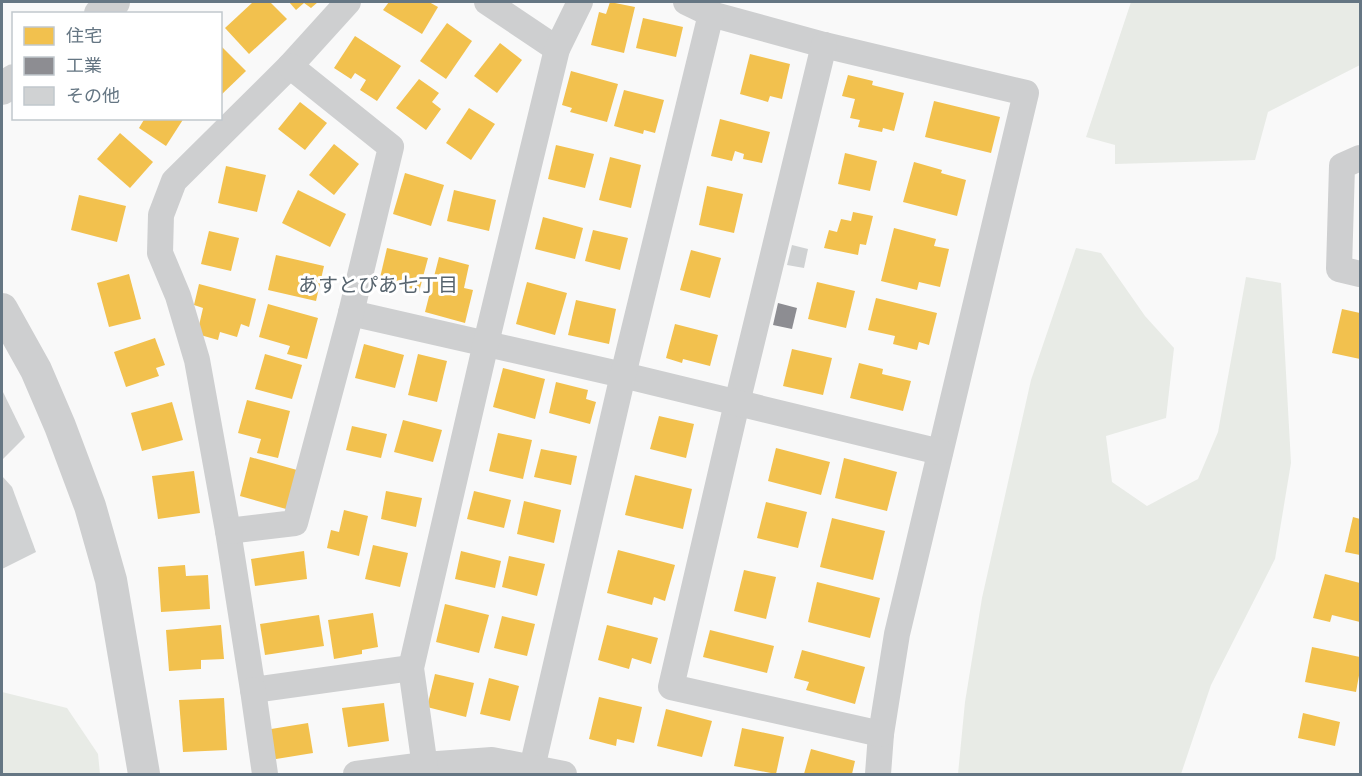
<svg xmlns="http://www.w3.org/2000/svg" width="1362" height="776" font-family="Manrope,'Noto Sans JP',sans-serif">
<style>
.green{fill:#e8ebe6}
.homes{fill:#f2c14e}
.industry{fill:#8d8d92}
.building{fill:#d0d2d3}
.lines{fill:none;stroke-linecap:round;stroke-linejoin:round}
.minor{stroke:#cecfd0;stroke-width:26}
.tertiary{stroke:#cecfd0;stroke-width:32}
.labels{text-anchor:middle;stroke-width:6;stroke-linejoin:round;paint-order:stroke}
.neighbourhood-label{font-size:20px;fill:#57646e;stroke:#fff}
</style>
<rect width="100%" height="100%" fill="#f9f9f9"/>
<g class="green">
<polygon points="1131,2 1360,2 1360,65 1268,112 1255,160 1115,164 1115,145 1086,137"/>
<polygon points="1076,248 1101,253 1145,316 1174,348 1166,418 1106,436 1112,482 1147,506 1198,479 1218,432 1246,277 1281,283 1291,463 1275,559 1211,685 1181,774 958,774 965,702 982,598 1031,380"/>
<polygon points="2,692 67,708 98,754 100,774 2,774"/>
</g>
<g class="homes">
<polygon points="253,2 270,2 287,19 249,54 225,28"/>
<polygon points="289,2 318,2 311,8 304,3 296,10"/>
<polygon points="389,2 429,2 438,7 422,34 383,10"/>
<polygon points="610,2 635,7 624,53 591,45 599,12 606,14"/>
<polygon points="643,18 683,27 676,57 636,48"/>
<polygon points="447,23 472,41 446,79 420,61"/>
<polygon points="355,36 401,66 377,101 360,90 366,80 355,73 351,79 334,68"/>
<polygon points="500,43 522,60 497,93 474,76"/>
<polygon points="220,45 246,71 220,96"/>
<polygon points="750,54 790,64 782,99 770,96 768,102 740,94"/>
<polygon points="571,71 618,84 607,122 570,112 572,108 562,105"/>
<polygon points="848,75 873,81 872,85 904,93 894,131 883,128 882,132 858,127 860,120 850,118 855,99 842,96"/>
<polygon points="419,79 439,93 432,102 441,109 426,130 396,108"/>
<polygon points="624,90 664,100 655,133 644,130 643,134 614,126"/>
<polygon points="934,101 1000,117 991,153 925,137"/>
<polygon points="300,102 327,123 305,150 278,129"/>
<polygon points="469,108 495,124 471,160 446,143"/>
<polygon points="145,118 184,118 166,146 139,128"/>
<polygon points="720,119 770,132 762,163 743,159 744,154 735,151 732,161 711,156"/>
<polygon points="120,133 153,162 130,188 97,159"/>
<polygon points="334,144 359,164 334,195 309,175"/>
<polygon points="556,145 594,154 585,188 548,179"/>
<polygon points="845,153 877,161 870,191 838,184"/>
<polygon points="610,157 641,165 631,208 599,200"/>
<polygon points="914,162 942,170 941,173 966,180 957,216 903,202"/>
<polygon points="226,166 266,175 257,212 218,203"/>
<polygon points="405,173 444,185 431,226 393,214"/>
<polygon points="707,186 743,194 734,233 699,225"/>
<polygon points="298,190 346,214 330,247 282,223"/>
<polygon points="454,190 496,200 489,231 447,221"/>
<polygon points="79,195 126,206 117,242 71,230"/>
<polygon points="853,212 873,216 866,245 860,244 858,255 824,248 829,230 837,232 841,219 851,221"/>
<polygon points="543,217 583,228 575,259 535,249"/>
<polygon points="894,228 936,239 934,246 949,249 940,287 919,282 917,290 881,281"/>
<polygon points="593,230 628,238 620,270 585,261"/>
<polygon points="209,231 239,238 231,271 201,264"/>
<polygon points="387,248 428,258 419,292 379,282"/>
<polygon points="691,250 721,258 710,298 680,290"/>
<polygon points="276,255 324,266 316,301 268,290"/>
<polygon points="439,257 469,265 464,288 473,290 465,323 425,312"/>
<polygon points="129,274 141,319 109,327 97,283"/>
<polygon points="527,282 567,293 555,335 516,324"/>
<polygon points="817,282 855,291 846,328 808,319"/>
<polygon points="199,284 256,299 249,327 241,324 237,337 220,332 218,340 197,334 203,308 194,305"/>
<polygon points="876,298 937,313 929,345 919,342 917,350 893,344 895,336 868,330"/>
<polygon points="576,300 616,309 609,344 568,335"/>
<polygon points="268,304 318,318 307,359 287,354 290,346 259,337"/>
<polygon points="1342,309 1360,313 1360,359 1332,353"/>
<polygon points="675,324 718,335 710,366 683,359 682,363 666,358"/>
<polygon points="155,338 165,365 156,368 159,376 126,387 114,352"/>
<polygon points="364,344 404,355 395,388 355,378"/>
<polygon points="792,349 832,358 823,395 783,386"/>
<polygon points="265,354 302,365 292,399 255,389"/>
<polygon points="418,354 447,361 437,402 408,395"/>
<polygon points="859,363 883,369 882,374 911,381 903,411 850,398"/>
<polygon points="503,368 545,379 535,419 493,407"/>
<polygon points="556,382 588,390 586,399 596,402 590,424 549,413"/>
<polygon points="247,400 290,411 278,458 257,453 261,439 238,433"/>
<polygon points="172,402 183,440 142,451 131,413"/>
<polygon points="659,416 694,424 686,458 650,449"/>
<polygon points="403,420 442,430 433,462 394,452"/>
<polygon points="352,426 387,434 381,458 346,450"/>
<polygon points="498,433 532,440 523,479 489,471"/>
<polygon points="776,448 830,462 821,495 768,481"/>
<polygon points="541,449 577,456 571,485 534,477"/>
<polygon points="250,457 297,470 286,509 240,496"/>
<polygon points="844,458 897,472 887,511 835,498"/>
<polygon points="194,471 200,513 158,519 152,476"/>
<polygon points="635,475 692,489 683,529 625,515"/>
<polygon points="386,491 422,498 416,527 381,519"/>
<polygon points="474,491 511,500 504,528 467,519"/>
<polygon points="524,501 561,510 554,543 517,534"/>
<polygon points="766,502 807,512 798,548 757,538"/>
<polygon points="344,510 368,516 359,556 327,548 331,530 339,532"/>
<polygon points="1353,517 1360,519 1360,555 1345,552"/>
<polygon points="832,518 885,531 873,580 820,567"/>
<polygon points="373,545 408,553 400,587 365,579"/>
<polygon points="618,550 675,565 665,601 654,597 652,605 607,593"/>
<polygon points="304,551 307,579 255,586 251,559"/>
<polygon points="461,551 501,561 495,588 455,579"/>
<polygon points="509,556 545,564 537,596 502,587"/>
<polygon points="185,565 186,576 208,575 210,609 161,612 158,567"/>
<polygon points="744,570 776,577 766,619 734,611"/>
<polygon points="1325,574 1360,583 1360,622 1332,615 1330,622 1313,618"/>
<polygon points="817,582 880,598 870,638 808,622"/>
<polygon points="445,604 489,615 479,653 436,642"/>
<polygon points="373,613 378,647 362,650 362,654 334,659 328,620"/>
<polygon points="319,615 324,646 265,655 260,624"/>
<polygon points="502,616 535,624 527,656 494,648"/>
<polygon points="221,625 224,659 201,660 201,669 169,671 166,630"/>
<polygon points="607,625 658,638 651,664 632,658 629,669 598,660"/>
<polygon points="710,630 774,646 767,673 703,657"/>
<polygon points="1312,647 1360,657 1360,670 1356,692 1305,682"/>
<polygon points="802,650 865,667 855,704 806,690 809,682 794,678"/>
<polygon points="435,674 474,683 466,717 427,707"/>
<polygon points="489,678 519,686 510,721 480,714"/>
<polygon points="599,697 642,707 634,743 617,739 616,746 589,739"/>
<polygon points="224,698 227,750 183,752 179,700"/>
<polygon points="384,703 389,741 348,747 342,708"/>
<polygon points="666,709 712,721 702,757 657,746"/>
<polygon points="1303,713 1340,722 1335,746 1298,738"/>
<polygon points="308,723 313,753 270,760 265,730"/>
<polygon points="742,728 784,737 776,774 734,766"/>
<polygon points="811,749 855,761 852,774 804,774"/>
</g>
<polygon class="industry" points="778,303 797,308 792,329 773,325"/>
<g class="building">
<polygon points="792,245 808,249 804,268 787,265"/>
<polygon points="2,390 25,437 2,460"/>
<polygon points="2,476 12,487 36,552 2,569"/>
</g>
<g class="lines">
<g class="minor">
<polyline points="348,2 290,66 174,181 161,215 160,253 178,296 197,360 228,531 253,690 411,668"/>
<polyline points="487,2 557,49"/>
<polyline points="686,2 711,14 824,45 1026,93 897,634 881,734 878,774"/>
<polyline points="824,45 737,403 671,687 881,734"/>
<polyline points="1360,158 1342,166 1339,269 1360,274"/>
<polyline points="351,313 623,375 940,452"/>
<polyline points="228,531 295,523 351,313 391,147 290,66"/>
<polyline points="253,690 265,774"/>
<polyline points="532,768 623,375 711,14"/>
<polyline points="356,774 424,765 492,760 564,774"/>
<polyline points="426,774 411,668 486,343 557,49 580,2"/>
</g>
<g class="tertiary">
<polyline points="100,14 114,2"/>
<polyline points="2,89 14,80"/>
<polyline points="2,309 36,370 60,426 90,506 111,580 144,774"/>
</g>
</g>
<g class="labels">
<g class="neighbourhood-label">
<text x="378" y="292">あすとぴあ七丁目</text>
</g>
</g>
<rect width="1362" height="776" fill="none" stroke="#657683" stroke-width="6"/>
<rect x="12" y="12" width="210" height="108" fill="#ffffff" stroke="#c1c8cd" stroke-width="1.5"/>
<rect x="24" y="27" width="30" height="18" fill="#f2c14e" stroke="#c1c8cd" stroke-width="1.5"/>
<text x="66" y="42" font-size="18" fill="#657683">住宅</text>
<rect x="24" y="57" width="30" height="18" fill="#8d8d92" stroke="#c1c8cd" stroke-width="1.5"/>
<text x="66" y="72" font-size="18" fill="#657683">工業</text>
<rect x="24" y="87" width="30" height="18" fill="#d0d2d3" stroke="#c1c8cd" stroke-width="1.5"/>
<text x="66" y="102" font-size="18" fill="#657683">その他</text>
</svg>
